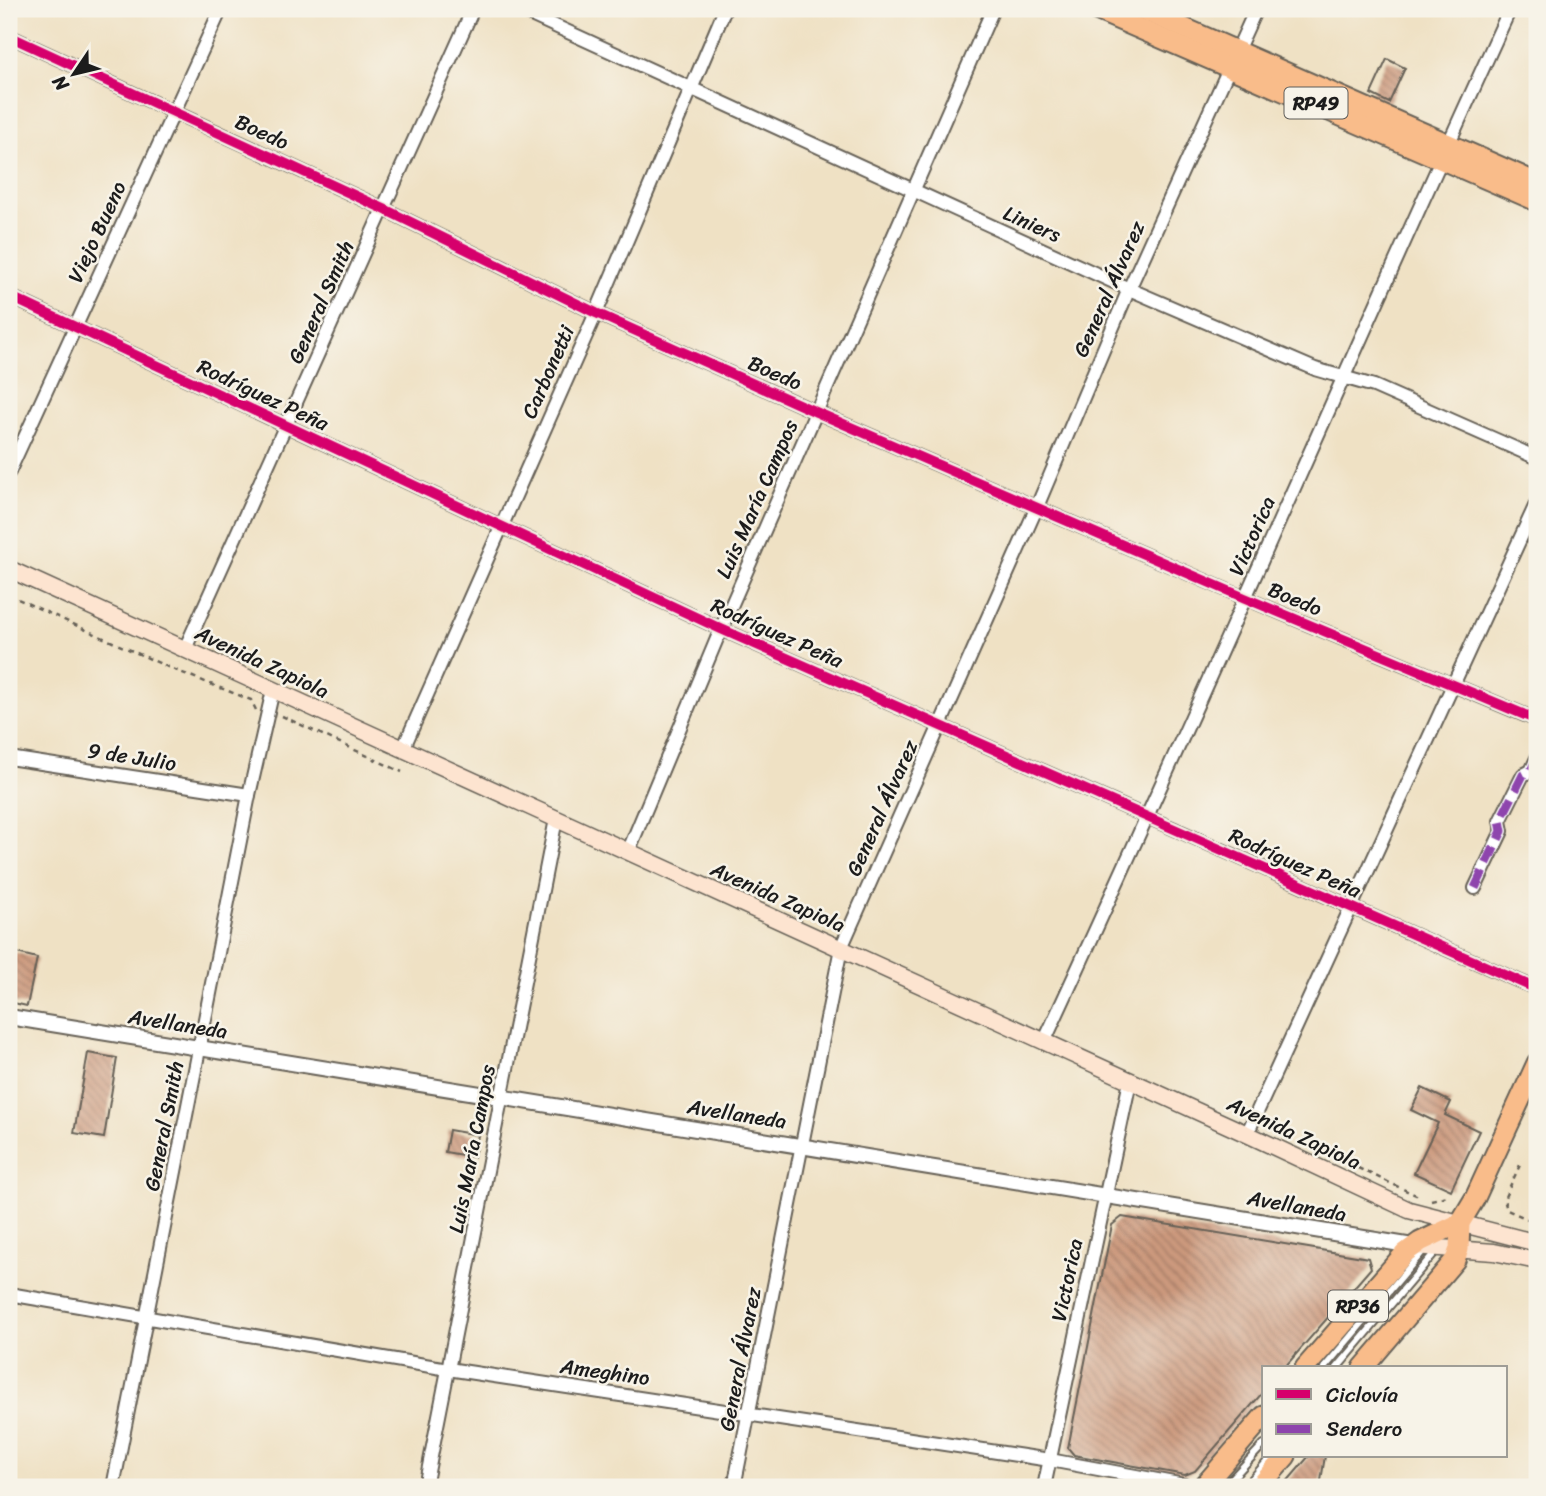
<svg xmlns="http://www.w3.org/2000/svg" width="1546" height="1496" font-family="Sriracha,sans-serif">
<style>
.building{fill:url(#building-back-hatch)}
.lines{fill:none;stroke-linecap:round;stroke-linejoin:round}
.service-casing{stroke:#666157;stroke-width:10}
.minor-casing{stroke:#666157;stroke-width:16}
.tertiary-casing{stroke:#666157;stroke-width:18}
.secondary-casing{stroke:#666157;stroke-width:19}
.primary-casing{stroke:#666157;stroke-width:23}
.path{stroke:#666157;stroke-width:2.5;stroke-dasharray:5 5;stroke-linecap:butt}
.service{stroke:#fff;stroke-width:6}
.minor{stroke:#fff;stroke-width:12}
.tertiary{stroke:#fff;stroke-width:14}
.secondary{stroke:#fde4d0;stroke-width:16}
.primary{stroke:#f9bc8a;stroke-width:19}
.quiet{stroke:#8e44ad;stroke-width:9;stroke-dasharray:18 9;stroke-linecap:butt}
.cycleway-casing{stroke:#f7f3e8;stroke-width:15}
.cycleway{stroke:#d6006c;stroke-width:10}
.labels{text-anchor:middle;stroke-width:5;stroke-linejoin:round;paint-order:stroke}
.shield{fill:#f7f3e8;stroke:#5e5c59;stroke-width:2}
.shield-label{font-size:19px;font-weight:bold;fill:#1c1c1c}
.street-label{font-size:21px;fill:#1c1c1c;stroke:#f7f3e8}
</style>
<defs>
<pattern id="building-back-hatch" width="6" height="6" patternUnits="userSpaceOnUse" patternTransform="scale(1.75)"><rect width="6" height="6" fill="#cc997d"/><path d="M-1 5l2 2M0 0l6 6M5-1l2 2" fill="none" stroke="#a57c66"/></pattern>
</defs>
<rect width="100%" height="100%" fill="#f7f3e8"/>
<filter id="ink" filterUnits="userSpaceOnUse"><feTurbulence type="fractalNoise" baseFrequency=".0143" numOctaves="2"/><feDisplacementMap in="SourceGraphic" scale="14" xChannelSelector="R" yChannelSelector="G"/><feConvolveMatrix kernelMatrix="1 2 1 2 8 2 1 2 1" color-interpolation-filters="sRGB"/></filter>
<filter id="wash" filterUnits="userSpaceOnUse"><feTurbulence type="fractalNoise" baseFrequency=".00686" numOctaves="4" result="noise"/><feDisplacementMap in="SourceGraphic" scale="28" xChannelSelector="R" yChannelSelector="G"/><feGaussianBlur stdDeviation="1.57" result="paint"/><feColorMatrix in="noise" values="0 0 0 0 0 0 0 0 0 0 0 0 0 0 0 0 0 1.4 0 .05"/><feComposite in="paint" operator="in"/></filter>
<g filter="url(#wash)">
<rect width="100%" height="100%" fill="#efe1c4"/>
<g id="blocks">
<g class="building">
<polygon points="1387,59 1405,68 1389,103 1371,94"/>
<polygon points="9,951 37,958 27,1006 9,1002"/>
<polygon points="88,1053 117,1058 104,1138 74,1133"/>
<polygon points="1422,1088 1451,1102 1445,1115 1479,1131 1451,1190 1414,1173 1438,1123 1411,1110"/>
<polygon points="449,1130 478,1135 474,1157 445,1152"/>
<polygon points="1122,1217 1368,1258 1371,1268 1284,1368 1264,1368 1264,1391 1195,1471 1185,1475 1074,1455 1068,1448 1112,1225"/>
<polygon points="1309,1456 1325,1456 1320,1487 1285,1484"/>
</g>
</g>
</g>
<g filter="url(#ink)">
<use href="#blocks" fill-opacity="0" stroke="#666157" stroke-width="2"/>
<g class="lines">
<g class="service-casing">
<g id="service">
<polyline points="1324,1368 1424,1250"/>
<polyline points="1337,1368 1437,1250"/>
<polyline points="1224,1487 1264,1444"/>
<polyline points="1245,1487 1272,1456"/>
</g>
</g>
<g class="minor-casing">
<g id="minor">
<polyline points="518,9 1129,289 1315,369 1374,386 1537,458"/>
<polyline points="9,36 384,209 596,313 816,412 1245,598 1537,720"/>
<polyline points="9,296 721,629 1537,989"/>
<polyline points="9,472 221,9"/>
<polyline points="185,649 473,9"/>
<polyline points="403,749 596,313 725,9"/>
<polyline points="9,758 249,795"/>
<polyline points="628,852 721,629 993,9"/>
<polyline points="1475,888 1502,831 1500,821 1523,775 1531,771 1537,758"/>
<path d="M1044 1042C1203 699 1352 352 1510 9"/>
<polyline points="1247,1134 1537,502"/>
<polyline points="9,1294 448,1369 1050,1460 1195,1487"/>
<polyline points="113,1487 249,795 273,690"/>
<polyline points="425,1487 556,819"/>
<polyline points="734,1487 841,948 1036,509 1129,289 1256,9"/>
<polyline points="1044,1487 1130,1081"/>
</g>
</g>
<g class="tertiary-casing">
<polyline id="tertiary" points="9,1017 1413,1246"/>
</g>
<g class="secondary-casing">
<g id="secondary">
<polyline points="9,569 1247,1134 1409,1210 1537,1243"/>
<polyline points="1413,1246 1494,1252 1537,1261"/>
</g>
</g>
<g class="primary-casing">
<g id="primary">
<polyline points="1094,9 1537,201"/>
<polyline points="1141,9 1537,183"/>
<polyline points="1305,1368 1405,1253 1420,1242 1460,1223"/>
<polyline points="1363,1368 1455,1260 1459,1249 1460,1223 1475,1198 1537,1063"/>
<polyline points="1203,1487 1264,1416"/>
<polyline points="1259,1487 1286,1456"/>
</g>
</g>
<g class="path">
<polyline points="9,595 170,668 251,700 256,710"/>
<polyline points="282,716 402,772"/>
<polyline points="1520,1165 1504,1199 1507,1210 1537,1223"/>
<polyline points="1358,1168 1418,1196"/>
<polyline points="1431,1200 1448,1196"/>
</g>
<use href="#service" class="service"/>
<use href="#minor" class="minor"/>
<use href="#tertiary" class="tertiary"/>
<use href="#secondary" class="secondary"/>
<use href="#primary" class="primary"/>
<polyline class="quiet" points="1475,888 1502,831 1500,821 1523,775 1531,771 1537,758"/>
<g class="cycleway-casing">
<g id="cycleway">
<polyline points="9,36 384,209 596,313 816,412 1245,598 1537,720"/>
<polyline points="9,296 721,629 1537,989"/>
</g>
</g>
<use href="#cycleway" class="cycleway"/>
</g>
</g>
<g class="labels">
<g class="shield">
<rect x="1284.5" y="87.5" width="63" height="31" rx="5"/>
<rect x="1328" y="1290.5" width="60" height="31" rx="5"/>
</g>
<g class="shield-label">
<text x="1316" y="110">RP49</text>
<text x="1358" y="1313">RP36</text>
</g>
<g class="street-label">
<text transform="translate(262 132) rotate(25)" y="7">Boedo</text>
<text transform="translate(1032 224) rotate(24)" y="7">Liniers</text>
<text transform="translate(97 232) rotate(-65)" y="7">Viejo Bueno</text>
<text transform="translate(1109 289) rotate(-66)" y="7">General Álvarez</text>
<text transform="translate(321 302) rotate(-66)" y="7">General Smith</text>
<text transform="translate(548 372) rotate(-66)" y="7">Carbonetti</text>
<text transform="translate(775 373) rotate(24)" y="7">Boedo</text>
<text transform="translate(263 395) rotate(25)" y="7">Rodríguez Peña</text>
<text transform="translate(757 499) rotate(-66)" y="7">Luis María Campos</text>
<text transform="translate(1252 536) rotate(-66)" y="7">Victorica</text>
<text transform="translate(1295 599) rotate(23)" y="7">Boedo</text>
<text transform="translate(777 633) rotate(24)" y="7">Rodríguez Peña</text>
<text transform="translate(262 662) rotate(25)" y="7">Avenida Zapiola</text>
<text transform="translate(132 757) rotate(9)" y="7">9 de Julio</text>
<text transform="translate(882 808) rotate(-66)" y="7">General Álvarez</text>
<text transform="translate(1295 863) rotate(24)" y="7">Rodríguez Peña</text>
<text transform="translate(778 897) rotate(24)" y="7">Avenida Zapiola</text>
<text transform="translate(178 1024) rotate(9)" y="7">Avellaneda</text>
<text transform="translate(737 1114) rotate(9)" y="7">Avellaneda</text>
<text transform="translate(164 1126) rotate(-79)" y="7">General Smith</text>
<text transform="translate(1294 1133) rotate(25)" y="7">Avenida Zapiola</text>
<text transform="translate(472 1149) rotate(-79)" y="7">Luis María Campos</text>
<text transform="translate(1297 1206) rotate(10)" y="7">Avellaneda</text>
<text transform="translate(1067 1280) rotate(-78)" y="7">Victorica</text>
<text transform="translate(740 1359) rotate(-79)" y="7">General Álvarez</text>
<text transform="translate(605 1372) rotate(8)" y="7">Ameghino</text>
</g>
</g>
<rect width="1546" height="1496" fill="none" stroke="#f7f3e8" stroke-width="35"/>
<rect x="1262" y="1366" width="245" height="91" fill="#f7f3e8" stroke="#9f9d96" stroke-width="2"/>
<rect x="1276" y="1389" width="35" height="10" fill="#d6006c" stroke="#9f9d96" stroke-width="2"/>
<text x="1326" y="1402" font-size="21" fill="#1c1c1c">Ciclovía</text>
<rect x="1276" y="1424" width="35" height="10" fill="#8e44ad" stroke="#9f9d96" stroke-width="2"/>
<text x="1326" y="1436" font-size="21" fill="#1c1c1c">Sendero</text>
<g transform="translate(74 74) rotate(235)" stroke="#f7f3e8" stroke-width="5" paint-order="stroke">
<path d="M0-5L12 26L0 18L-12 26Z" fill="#1c1c1c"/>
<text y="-10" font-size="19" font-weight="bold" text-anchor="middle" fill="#1c1c1c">N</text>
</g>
</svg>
